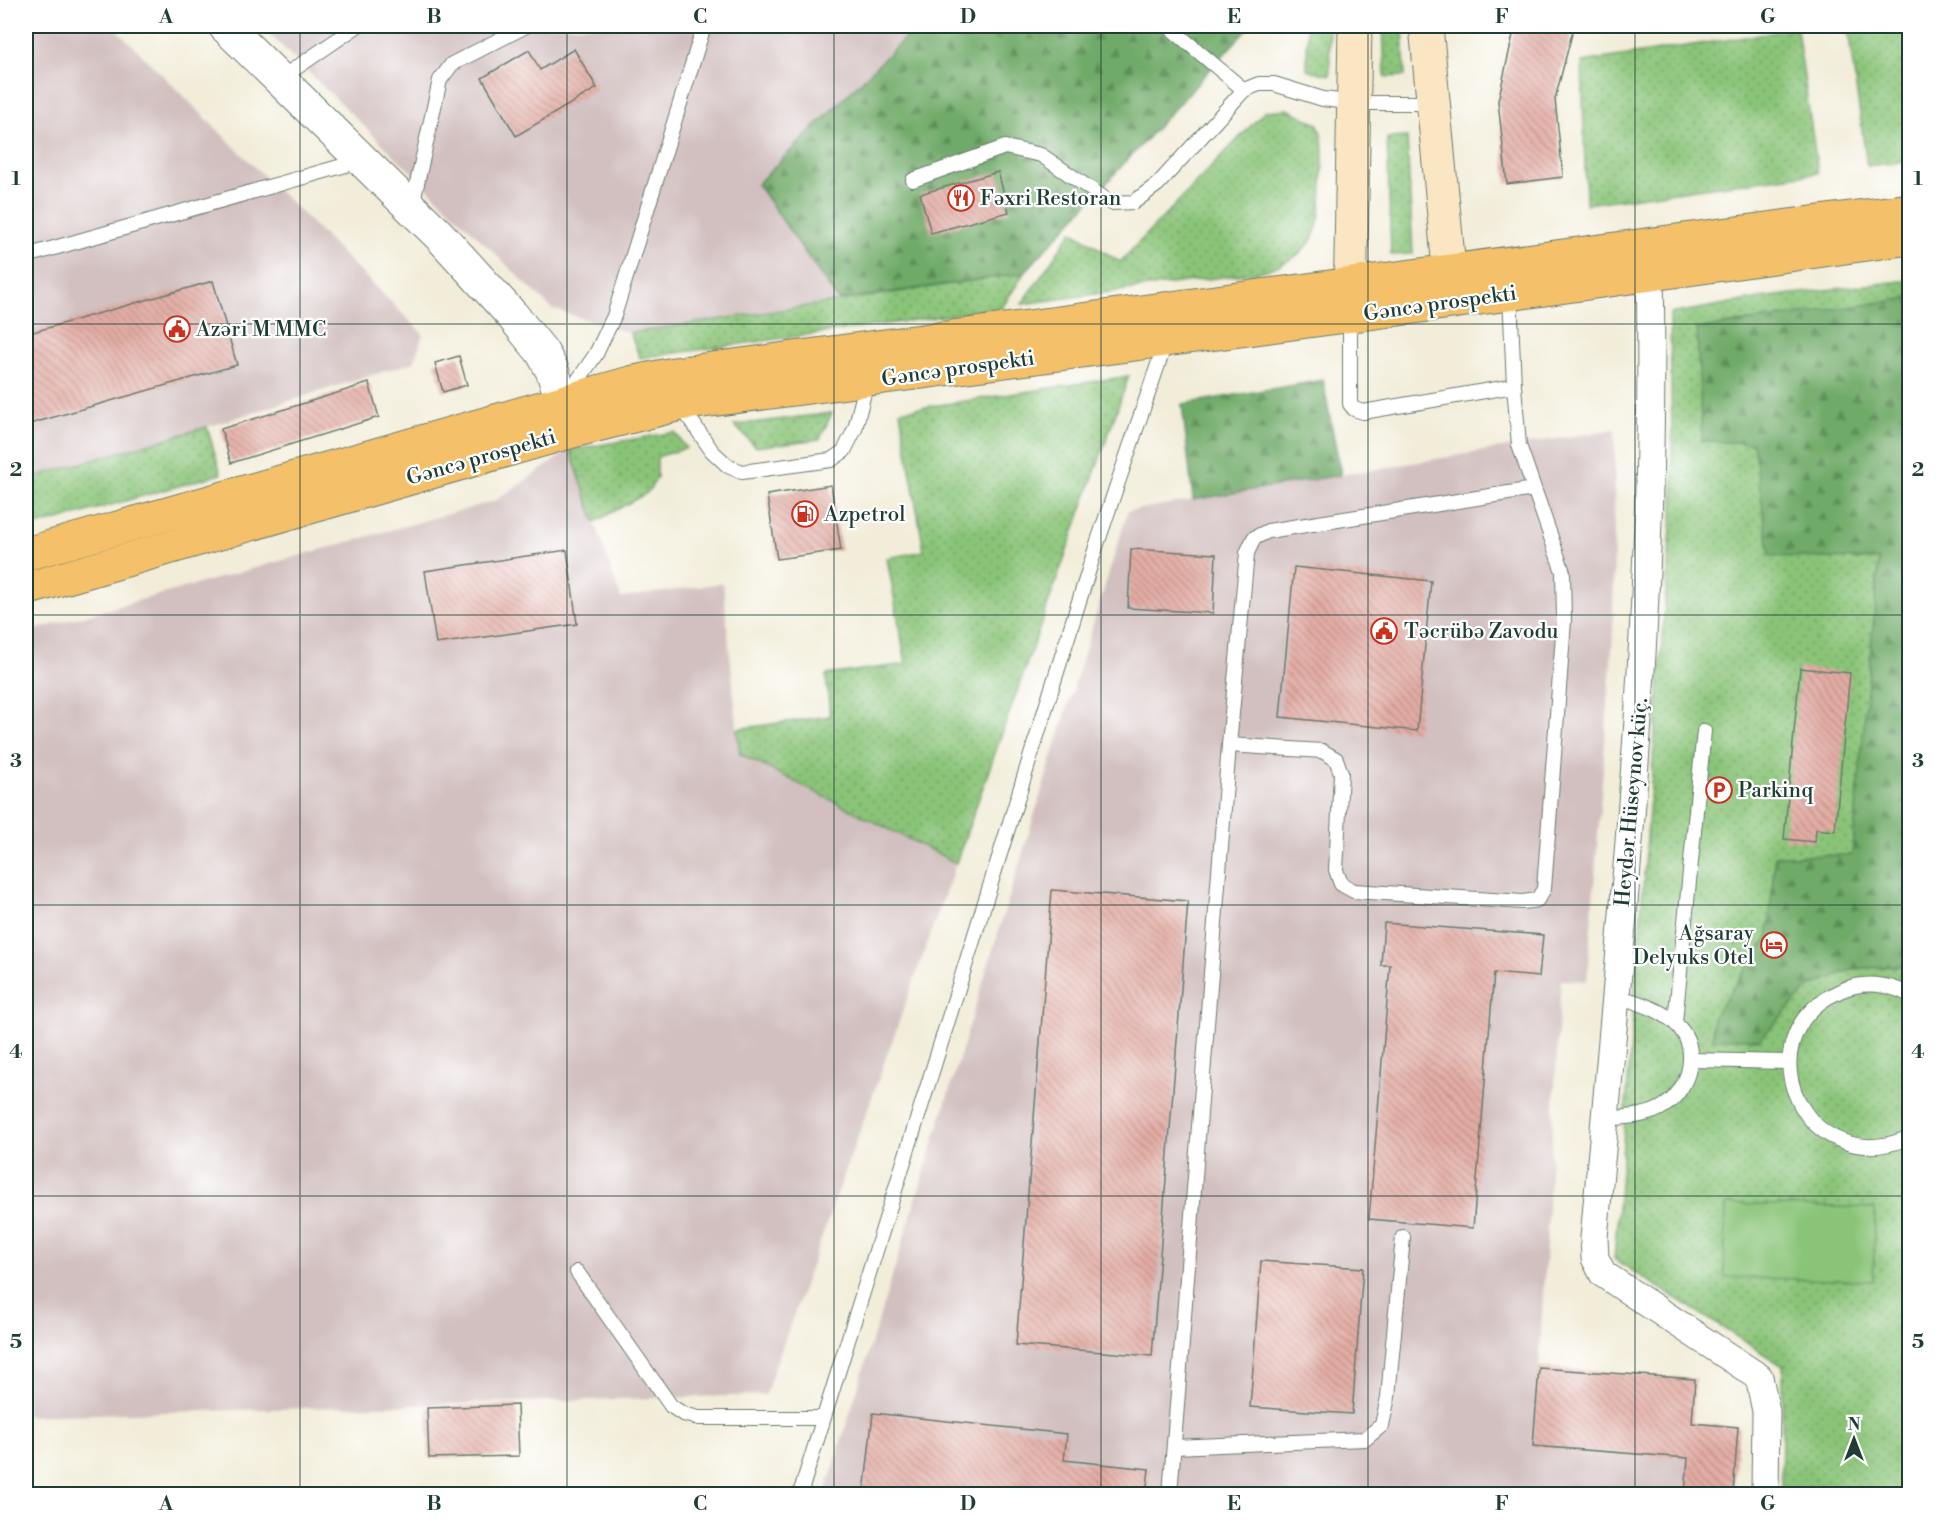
<svg xmlns="http://www.w3.org/2000/svg" width="1935" height="1520" font-family="'Libre Bodoni',serif">
<style>
.industrial{fill:#d2bfbf}
.grass{fill:url(#grass-dots);stroke:#548056;stroke-width:1.5}
.forest{fill:url(#forest-firs);stroke:#47744e;stroke-width:1.5}
.pitch{fill:#8ac478;stroke:#548056;stroke-width:1.5}
.building{fill:url(#building-back-hatch)}
.lines{fill:none;stroke-linecap:round;stroke-linejoin:round}
.service-casing{stroke:#697b6e;stroke-width:16}
.minor-casing{stroke:#697b6e;stroke-width:29}
.tertiary-casing{stroke:#697b6e;stroke-width:35}
.secondary-casing{stroke:#697b6e;stroke-width:35}
.primary-casing{stroke:#697b6e;stroke-width:35}
.service{stroke:#fff;stroke-width:14}
.minor{stroke:#fff;stroke-width:27}
.tertiary{stroke:#fff;stroke-width:33}
.secondary{stroke:#fbe6c4;stroke-width:33}
.primary{stroke:#f4c16b;stroke-width:33}
.grid{fill:none;stroke:#1f3d34;stroke-width:1.5;stroke-opacity:0.55}
.labels{text-anchor:middle;stroke-width:4.5;stroke-linejoin:round;paint-order:stroke}
.poi-label{font-size:21px;fill:#1f3d34;stroke:#fff;text-anchor:start}
.street-label{font-size:21px;fill:#1f3d34;stroke:#fff}
.neatline{fill:none;stroke:#1f3d34;stroke-width:2}
.grid-label{font-size:20px;text-anchor:middle;font-weight:bold;fill:#1f3d34}
</style>
<defs>
<pattern id="grass-dots" width="8" height="8" patternUnits="userSpaceOnUse" patternTransform="scale(1.5)"><rect width="8" height="8" fill="#8ac478"/><path d="M2 2h.1M6 6h.1" fill="none" stroke="#70a063" stroke-width="1.8" stroke-linecap="round"/></pattern>
<pattern id="forest-firs" width="22" height="20" patternUnits="userSpaceOnUse" patternTransform="scale(1.5)"><rect width="22" height="20" fill="#6faa68"/><path d="M5 1l3.5 6h-7zM16 11l3.5 6h-7z" fill="#5b8c56"/></pattern>
<pattern id="building-back-hatch" width="6" height="6" patternUnits="userSpaceOnUse" patternTransform="scale(1.5)"><rect width="6" height="6" fill="#e4ada5"/><path d="M-1 5l2 2M0 0l6 6M5-1l2 2" fill="none" stroke="#b88e87"/></pattern>
</defs>
<rect width="100%" height="100%" fill="#fff"/>
<filter id="ink" filterUnits="userSpaceOnUse"><feTurbulence type="fractalNoise" baseFrequency=".0167" numOctaves="2"/><feDisplacementMap in="SourceGraphic" scale="12" xChannelSelector="R" yChannelSelector="G"/><feConvolveMatrix kernelMatrix="1 2 1 2 8 2 1 2 1" color-interpolation-filters="sRGB"/></filter>
<filter id="wash" filterUnits="userSpaceOnUse"><feTurbulence type="fractalNoise" baseFrequency=".008" numOctaves="4" result="noise"/><feDisplacementMap in="SourceGraphic" scale="24" xChannelSelector="R" yChannelSelector="G"/><feGaussianBlur stdDeviation="1.35" result="paint"/><feColorMatrix in="noise" values="0 0 0 0 0 0 0 0 0 0 0 0 0 0 0 0 0 1.4 0 .05"/><feComposite in="paint" operator="in"/></filter>
<g filter="url(#wash)">
<rect width="100%" height="100%" fill="#f2edd9"/>
<g class="industrial">
<polygon points="26,26 113,26 423,334 414,362 207,427 26,479"/>
<polygon points="261,26 917,26 758,184 838,300 630,333 552,309"/>
<polygon points="1615,429 1613,636 1587,981 1561,980 1539,1367 1695,1379 1692,1423 1739,1427 1733,1494 825,1494 1128,511"/>
<polygon points="570,450 621,598 723,583 740,754 956,863 765,1395 26,1416 26,632 495,501"/>
</g>
<g class="grass">
<polygon points="1307,26 1329,26 1330,75 1307,70"/>
<polygon points="1383,26 1403,26 1405,76 1385,77"/>
<polygon points="1880,26 1909,26 1909,161 1867,166 1848,30"/>
<polygon points="1797,29 1818,173 1586,204 1582,62"/>
<path d="M1288 109 1318 124C1325 142 1323 160 1322 179 1321 233 1316 255 1260 272L1022 304 1072 231 1120 262 1265 111Z"/>
<polygon points="1407,137 1413,254 1391,255 1387,138"/>
<polygon points="1024,273 1002,308 640,358 630,333"/>
<polygon points="1909,280 1909,1494 1781,1494 1783,1366 1614,1259 1673,502 1670,314 1759,298"/>
<polygon points="1129,376 956,863 740,754 737,729 830,716 826,675 906,664 887,558 924,551 900,411"/>
<polygon points="832,413 820,439 756,447 734,425"/>
<polygon points="207,427 221,474 26,529 26,479"/>
<polygon points="675,432 686,448 657,457 657,478 647,493 595,522 570,450"/>
</g>
<g class="forest">
<polygon points="917,26 1250,26 1024,273 838,300 757,184"/>
<polygon points="1909,298 1909,965 1853,969 1809,987 1760,1039 1713,1039 1713,1017 1768,938 1775,856 1852,855 1879,560 1770,556 1753,443 1702,441 1697,329"/>
<polygon points="1323,380 1341,475 1193,500 1182,404"/>
</g>
<polygon class="pitch" points="1726,1204 1875,1208 1873,1281 1724,1277"/>
<g id="blocks">
<g class="building">
<polygon points="1515,26 1574,26 1555,99 1563,177 1507,184 1498,101"/>
<polygon points="574,49 597,88 516,136 482,78 529,50 540,70"/>
<polygon points="998,172 1009,212 931,233 920,194"/>
<polygon points="213,281 237,365 26,425 26,334"/>
<polygon points="459,356 467,385 443,392 435,363"/>
<polygon points="369,383 379,417 231,463 221,429"/>
<polygon points="831,485 841,550 777,559 767,495"/>
<polygon points="1131,549 1216,554 1213,613 1128,608"/>
<polygon points="567,550 577,624 436,644 425,571"/>
<polygon points="1294,567 1431,581 1417,731 1280,717"/>
<polygon points="1800,668 1850,673 1835,831 1816,829 1815,842 1784,839"/>
<polygon points="1052,890 1188,901 1152,1356 1016,1345"/>
<polygon points="1384,923 1543,935 1539,977 1494,973 1473,1228 1369,1219 1390,965 1381,965"/>
<polygon points="1261,1261 1363,1268 1352,1414 1250,1407"/>
<polygon points="1539,1368 1695,1379 1692,1423 1738,1427 1733,1494 1685,1494 1688,1458 1533,1446"/>
<polygon points="517,1405 519,1456 429,1458 427,1408"/>
<polygon points="873,1413 1067,1434 1064,1460 1149,1469 1146,1494 864,1494"/>
</g>
</g>
</g>
<g filter="url(#ink)">
<use href="#blocks" fill-opacity="0" stroke="#697b6e" stroke-width="1.5"/>
<g class="lines">
<g class="service-casing">
<g id="service">
<polyline points="1168,26 1244,90"/>
<polyline points="280,79 357,26"/>
<polyline points="913,180 1005,147 1041,155 1111,203 1134,202 1158,184 1244,90 1259,84 1274,84 1323,99 1356,103 1433,103"/>
<polyline points="412,206 440,80 452,64 526,26"/>
<polyline points="26,256 360,161"/>
<polyline points="1350,315 1350,404 1354,409 1363,412 1514,386 1510,294"/>
<polyline points="1514,386 1519,445 1563,572 1564,621 1544,889 1537,900 1523,902 1354,891 1341,884 1336,870 1341,773 1336,759 1322,751 1229,745 1247,553 1254,538 1268,531 1534,489"/>
<polyline points="568,395 596,354 614,316 704,26"/>
<polyline points="681,406 712,451 728,466 742,472 831,460 844,451 855,429 867,381"/>
<path d="M1910 995C1888 983 1862 981 1840 991 1739 1036 1804 1184 1910 1137"/>
<polyline points="1675,1022 1704,731"/>
<polyline points="1692,1060 1789,1062"/>
<path d="M1605 1119C1624 1117 1648 1117 1664 1106 1675 1099 1684 1086 1688 1073 1701 1023 1654 1006 1615 996"/>
<polyline points="577,1272 671,1406 683,1414 699,1418 823,1418"/>
<polyline points="1174,1447 1365,1439 1382,1425 1388,1397 1403,1237"/>
<polyline points="800,1494 1096,547 1166,341"/>
<polyline points="1170,1494 1229,745"/>
</g>
</g>
<g class="minor-casing">
<path id="minor" d="M1650 274C1657 596 1623 918 1594 1238L1595 1258 1603 1274 1759 1377 1766 1411 1765 1494"/>
</g>
<g class="tertiary-casing">
<polyline id="tertiary" points="225,26 440,236 512,315 542,352 552,370 572,429"/>
</g>
<g class="secondary-casing">
<g id="secondary">
<polyline points="1426,26 1452,300"/>
<polyline points="1350,312 1355,26"/>
</g>
</g>
<g class="primary-casing">
<g id="primary">
<polyline points="26,554 630,383 674,374 1910,210"/>
<polyline points="26,589 573,431 680,404 1452,302 1910,238"/>
</g>
</g>
<use href="#service" class="service"/>
<use href="#minor" class="minor"/>
<use href="#tertiary" class="tertiary"/>
<use href="#secondary" class="secondary"/>
<use href="#primary" class="primary"/>
</g>
</g>
<path class="grid" d="M300 26V1494M567 26V1494M834 26V1494M1101 26V1494M1368 26V1494M1635 26V1494M26 324H1910M26 615H1910M26 905H1910M26 1196H1910"/>
<defs>
<g id="restaurant-ring" transform="scale(1.35)"><circle r="9.5" fill="#fff" stroke="#c8321e" stroke-width="1.5"/><path d="M-5-6h1v4h1v-4h1v4h1v-4h1v5L-1.5 .5V6h-2V.5L-5-1ZM5-6V6H3V1.5H1.5Q1.5-4 5-6Z" fill="#c8321e"/></g>
<g id="civic-ring" transform="scale(1.35)"><circle r="9.5" fill="#fff" stroke="#c8321e" stroke-width="1.5"/><path d="M-.6-6.5H3V-4.5H.6V-3L4-1V1h2V6H-6V1h2V-1L-.6-3ZM-1.2 2.5V6h2.4V2.5Z" fill="#c8321e"/></g>
<g id="fuel-ring" transform="scale(1.35)"><circle r="9.5" fill="#fff" stroke="#c8321e" stroke-width="1.5"/><path d="M-5.5-6h7V0h2V4h1.3V-2.5L3-4.5l.8-.8L6-3V5H2.5V1h-1V6h-7ZM-4.2-4.7v3.2H.2V-4.7Z" fill="#c8321e"/></g>
<g id="parking-ring" transform="scale(1.35)"><circle r="9.5" fill="#fff" stroke="#c8321e" stroke-width="1.5"/><path d="M-3.5-5.5H1a3.5 3.5 0 0 1 0 7H-1V5.5H-3.5ZM-1-3.4V-.6H.8a1.4 1.4 0 0 0 0-2.8Z" fill="#c8321e"/></g>
<g id="hotel-ring" transform="scale(1.35)"><circle r="9.5" fill="#fff" stroke="#c8321e" stroke-width="1.5"/><path d="M-6-4.5h1.5V1H6V5H4.5V3h-9V5H-6ZM-4 0a1.8 1.8 0 1 1 3.6 0ZM.5 0V-2.5h3Q6-2.5 6 0Z" fill="#c8321e"/></g>
</defs>
<g fill-rule="evenodd">
<use href="#restaurant-ring" x="961" y="198"/>
<use href="#civic-ring" x="177" y="329"/>
<use href="#fuel-ring" x="805" y="514"/>
<use href="#civic-ring" x="1384" y="631"/>
<use href="#parking-ring" x="1719" y="790"/>
<use href="#hotel-ring" x="1774" y="945"/>
</g>
<g class="labels">
<g class="poi-label">
<text x="980" y="205">Fəxri Restoran</text>
<text x="196" y="336">Azəri M MMC</text>
<text x="824" y="521">Azpetrol</text>
<text x="1404" y="638">Təcrübə Zavodu</text>
<text x="1738" y="797">Parkinq</text>
<text x="1754" y="940" text-anchor="end">Ağsaray<tspan x="1754" dy="24">Delyuks Otel</tspan></text>
</g>
<g class="street-label">
<text transform="translate(1440 303) rotate(-8)" y="7">Gəncə prospekti</text>
<text transform="translate(958 368) rotate(-8)" y="7">Gəncə prospekti</text>
<text transform="translate(481 457) rotate(-16)" y="7">Gəncə prospekti</text>
<text transform="translate(1631 802) rotate(-85)" y="7">Heydər Hüseynov küç.</text>
</g>
</g>
<rect width="1935" height="1520" fill="none" stroke="#fff" stroke-width="66"/>
<g transform="translate(1854 1439)" stroke="#ffffff" stroke-width="4.5" paint-order="stroke">
<path d="M0-4.5L10 22L0 15L-10 22Z" fill="#1f3d34"/>
<text y="-9" font-size="16" font-weight="bold" text-anchor="middle" fill="#1f3d34">N</text>
</g>
<rect x="33" y="33" width="1869" height="1454" class="neatline"/>
<g class="grid-label">
<text x="166" y="23">A</text>
<text x="434" y="23">B</text>
<text x="700" y="23">C</text>
<text x="968" y="23">D</text>
<text x="1234" y="23">E</text>
<text x="1502" y="23">F</text>
<text x="1768" y="23">G</text>
<text x="16" y="185">1</text>
<text x="1918" y="185">1</text>
<text x="16" y="476">2</text>
<text x="1918" y="476">2</text>
<text x="16" y="767">3</text>
<text x="1918" y="767">3</text>
<text x="16" y="1058">4</text>
<text x="1918" y="1058">4</text>
<text x="16" y="1348">5</text>
<text x="1918" y="1348">5</text>
<text x="166" y="1510">A</text>
<text x="434" y="1510">B</text>
<text x="700" y="1510">C</text>
<text x="968" y="1510">D</text>
<text x="1234" y="1510">E</text>
<text x="1502" y="1510">F</text>
<text x="1768" y="1510">G</text>
</g>
</svg>
